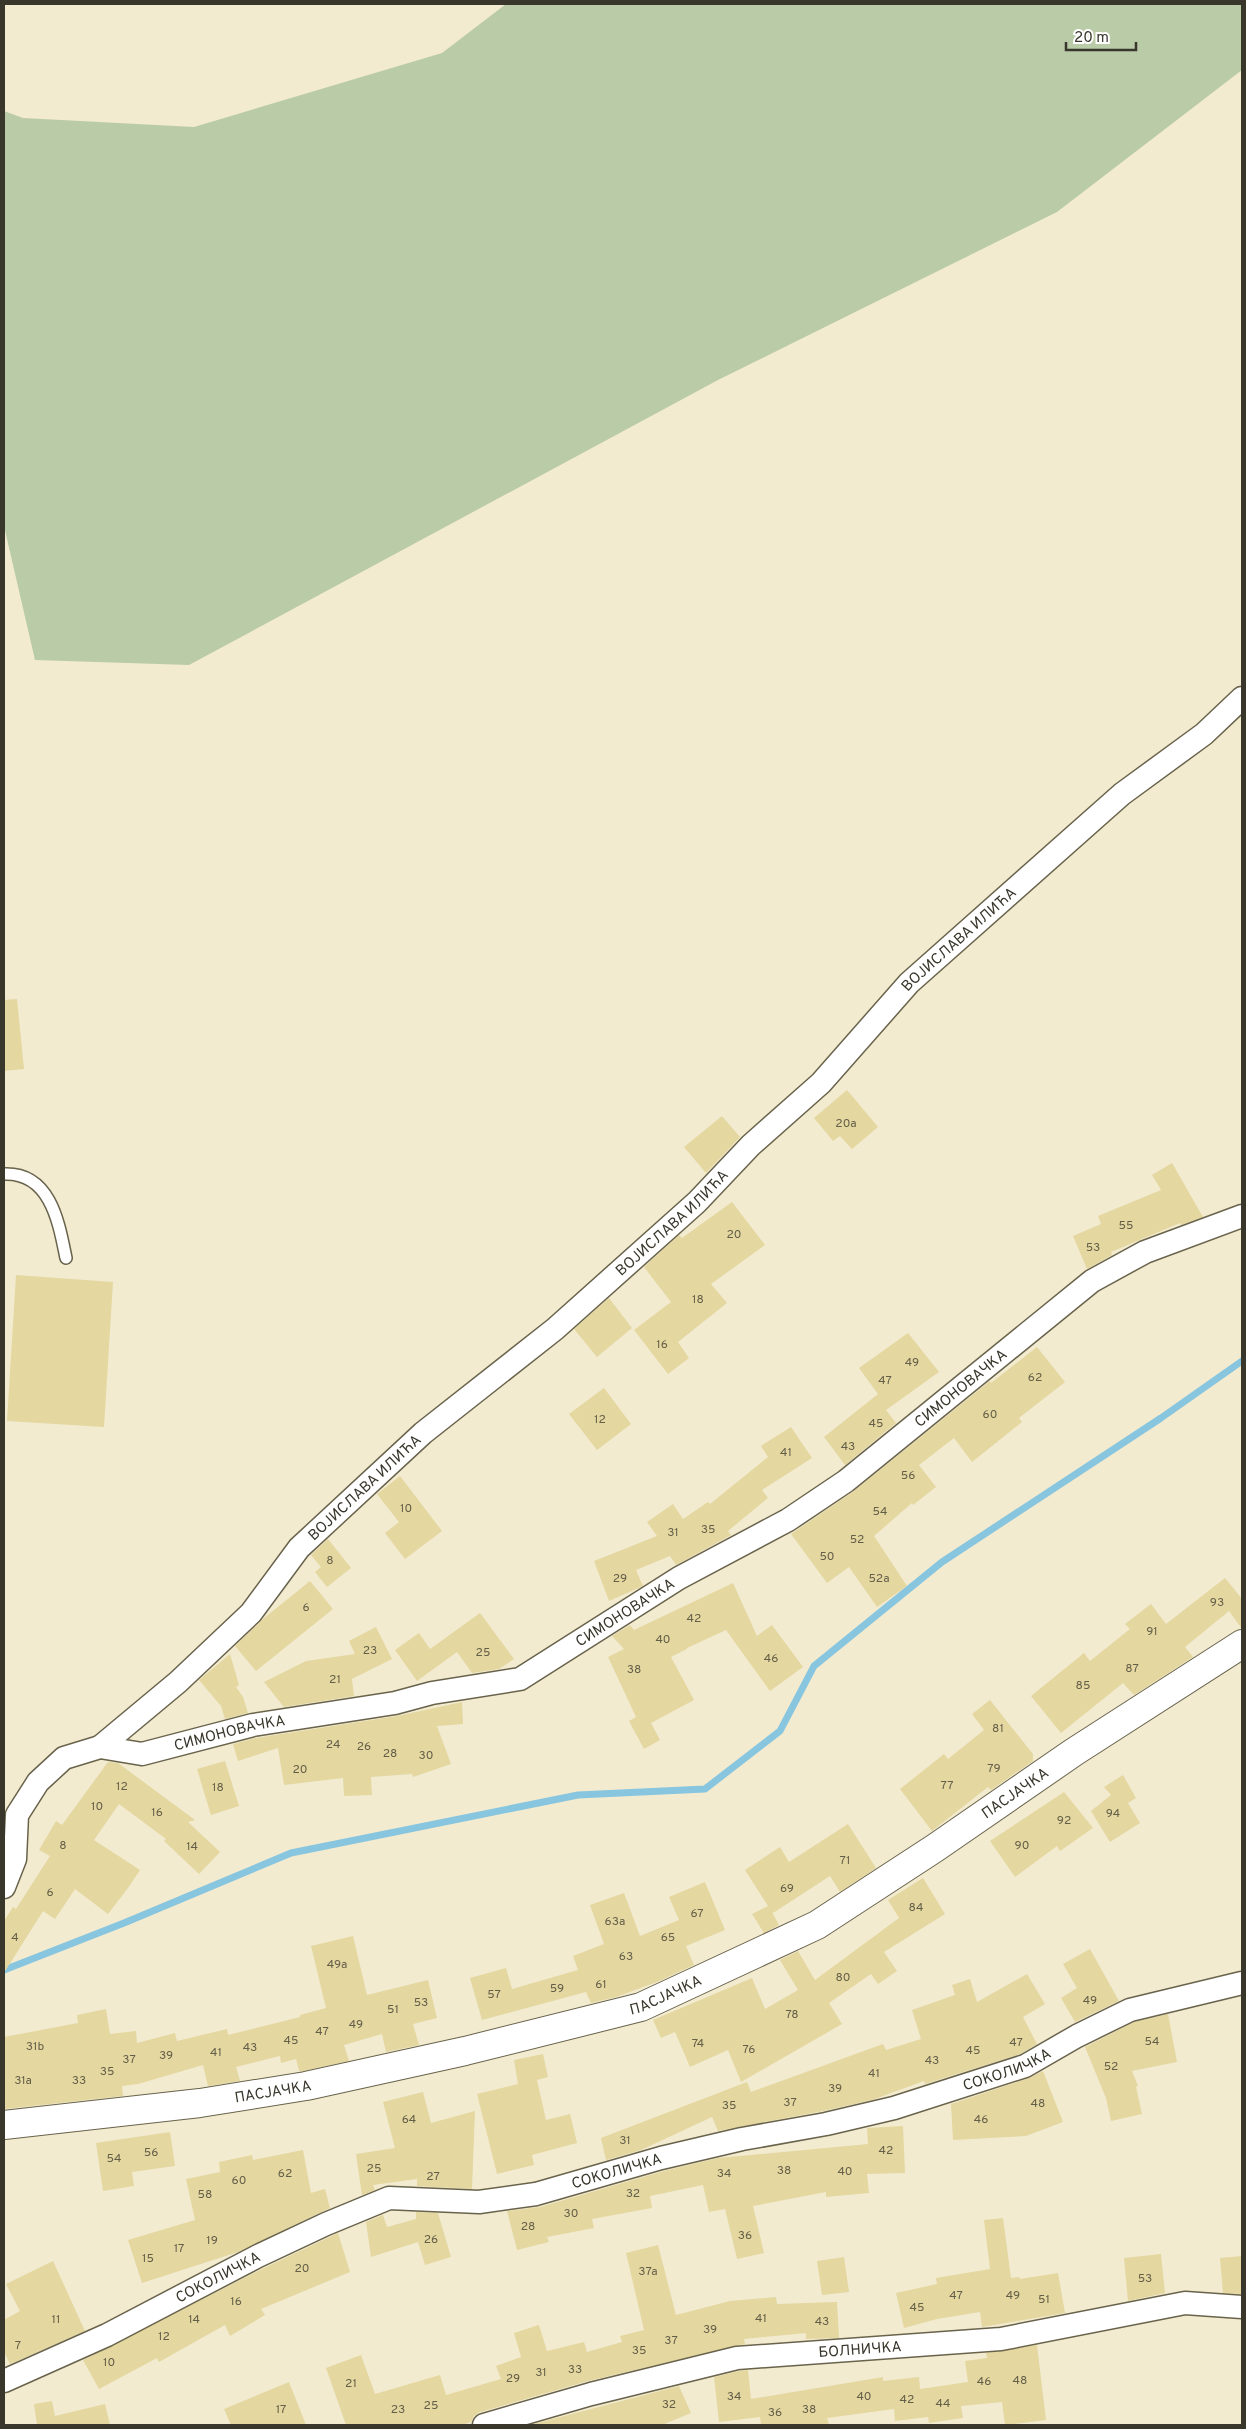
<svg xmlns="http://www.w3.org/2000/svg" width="1246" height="2429" font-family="Overpass,sans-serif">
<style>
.green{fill:#bacba7}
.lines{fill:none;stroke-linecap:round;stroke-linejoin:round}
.stream{stroke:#88c5df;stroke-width:7}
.building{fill:#e4d7a0}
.lane-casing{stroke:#69634c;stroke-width:14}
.street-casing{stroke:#69634c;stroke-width:25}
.secondary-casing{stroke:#69634c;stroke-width:30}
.lane{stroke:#fff;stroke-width:11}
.street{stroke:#fff;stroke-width:22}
.secondary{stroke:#fff;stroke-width:28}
.labels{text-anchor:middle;stroke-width:4;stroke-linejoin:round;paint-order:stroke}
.number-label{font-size:12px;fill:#645f49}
.street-label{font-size:15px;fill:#39372c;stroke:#fff}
</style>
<rect width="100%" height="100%" fill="#f2ebd0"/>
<polygon class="green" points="506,4 1242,4 1242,70 1057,212 718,380 189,665 35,660 4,526 4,111 23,118 194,127 442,53"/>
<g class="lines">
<polyline class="stream" points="4,1970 124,1923 291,1853 578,1795 705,1789 780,1731 814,1666 942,1562 1161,1418 1242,1361"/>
</g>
<g class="building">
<polygon points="17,999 24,1069 4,1071 4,1000"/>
<polygon points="847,1090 878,1127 852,1149 840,1136 833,1141 814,1118"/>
<polygon points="722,1116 740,1137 706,1173 684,1147"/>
<polygon points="1172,1163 1203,1217 1181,1225 1180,1223 1111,1252 1112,1255 1087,1269 1073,1236 1101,1224 1098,1216 1161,1190 1152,1175"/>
<polygon points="732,1202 765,1245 711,1284 727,1303 678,1342 689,1358 668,1374 634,1330 671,1302 644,1267 679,1235 682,1238"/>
<polygon points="16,1275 113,1282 104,1427 7,1421"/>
<polygon points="609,1298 632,1328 597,1357 574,1329"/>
<polygon points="908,1333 939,1372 886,1410 896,1423 845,1465 824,1437 878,1394 859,1368"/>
<polygon points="1037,1347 1065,1382 1019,1418 1022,1422 972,1462 954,1438 919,1465 936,1487 913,1505 912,1503 874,1536 907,1586 877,1607 849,1567 827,1583 791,1534 854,1491 990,1381 991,1383"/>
<polygon points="604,1388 631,1424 597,1450 569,1414"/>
<polygon points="791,1427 812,1458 762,1490 768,1498 728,1531 731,1535 676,1565 670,1556 636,1570 643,1586 609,1601 594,1561 657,1536 647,1522 673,1504 683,1519 708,1502 710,1504 768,1457 761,1446"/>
<polygon points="400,1476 442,1531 405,1559 385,1533 399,1522 377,1494"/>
<polygon points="328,1539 351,1568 327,1587 315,1572 321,1567 311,1555"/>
<polygon points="1225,1578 1242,1599 1242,1629 1229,1611 1185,1647 1193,1657 1134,1695 1123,1683 1061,1733 1031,1696 1084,1653 1090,1661 1130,1629 1125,1624 1151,1604 1166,1624"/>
<polygon points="310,1581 333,1609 256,1671 235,1646 264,1618"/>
<polygon points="733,1583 757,1636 772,1625 803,1667 770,1691 726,1630 687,1648 687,1649 671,1657 694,1700 651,1723 660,1740 644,1749 629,1721 636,1717 608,1657 624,1649 612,1636 630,1625 634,1630"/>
<polygon points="480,1613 514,1659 499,1669 472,1673 457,1652 417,1681 395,1650 419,1633 430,1649"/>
<polygon points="376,1627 392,1659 352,1679 354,1696 284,1707 264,1682 306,1661 355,1654 349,1641"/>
<polygon points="230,1654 239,1685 236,1687 243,1697 248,1713 225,1719 221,1706 199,1680"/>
<polygon points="990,1700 1033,1754 1033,1761 991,1790 988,1787 932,1831 900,1789 944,1754 948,1759 984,1730 972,1714"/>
<polygon points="462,1702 463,1724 437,1726 451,1764 413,1777 412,1774 371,1777 372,1795 344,1796 343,1778 284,1785 278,1748 238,1761 233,1744 256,1738 397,1716"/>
<polygon points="225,1761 239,1806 211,1815 197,1769"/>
<polygon points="108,1762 118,1763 195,1820 188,1822 220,1852 199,1874 164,1841 166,1839 119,1804 94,1840 140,1870 128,1888 108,1914 75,1889 55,1919 43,1911 4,1973 4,1921 13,1907 16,1909 50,1856 39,1850 56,1821 62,1825"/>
<polygon points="1123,1775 1136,1798 1128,1803 1140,1823 1110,1842 1091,1811 1111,1795 1104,1787"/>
<polygon points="1064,1792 1093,1828 1060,1851 1057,1846 1015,1877 990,1841"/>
<polygon points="848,1824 876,1868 840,1892 830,1876 773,1913 772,1912 779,1925 764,1933 752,1914 768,1906 745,1870 780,1847 789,1862"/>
<polygon points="923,1878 945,1914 884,1952 897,1971 878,1984 871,1974 829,2003 842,2024 741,2082 728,2050 690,2067 675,2032 661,2038 653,2020 752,1978 765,2009 798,1990 780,1960 798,1951 815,1980 899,1918 888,1900"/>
<polygon points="705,1882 725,1930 686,1946 694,1965 657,1982 616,1997 591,2003 586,1992 482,2020 470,1978 506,1968 512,1989 578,1970 573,1956 604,1944 590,1905 624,1893 640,1936 679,1920 669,1897"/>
<polygon points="353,1936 367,1995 428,1980 437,2018 413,2024 419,2045 386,2052 382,2034 344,2045 349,2061 303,2071 299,2071 296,2059 281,2063 280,2056 236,2067 240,2081 208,2086 203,2065 138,2084 122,2086 123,2096 4,2109 4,2037 78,2023 77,2015 106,2009 110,2034 136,2031 137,2043 175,2033 177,2041 227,2029 228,2035 300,2017 300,2015 326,2008 311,1946"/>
<polygon points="1090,1949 1119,2001 1075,2022 1061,1998 1077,1988 1063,1964"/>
<polygon points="1027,1974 1045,2004 1023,2017 1037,2044 1020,2054 925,2084 924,2081 872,2100 823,2111 718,2131 712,2117 641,2150 606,2160 601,2138 747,2082 751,2092 883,2044 886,2050 921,2039 912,2010 955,1995 952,1985 970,1979 977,2002"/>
<polygon points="1168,2014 1177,2062 1132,2071 1138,2086 1136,2087 1142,2114 1111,2121 1106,2098 1085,2047 1134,2022"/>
<polygon points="543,2054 548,2077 537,2080 546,2120 570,2114 577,2143 532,2155 534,2165 497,2174 477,2094 518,2084 514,2060"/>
<polygon points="1043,2071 1063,2122 1026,2136 953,2140 951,2104 1029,2078"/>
<polygon points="423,2092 431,2123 475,2111 472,2189 417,2186 417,2179 373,2185 375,2190 362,2195 356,2154 395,2148 383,2102"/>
<polygon points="903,2126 905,2173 867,2174 869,2193 826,2197 826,2192 753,2206 764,2253 737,2259 725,2209 709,2212 703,2185 650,2196 652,2208 592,2219 594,2228 547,2237 549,2242 517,2250 507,2211 540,2207 664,2171 718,2158 868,2144 867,2128"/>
<polygon points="170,2132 175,2166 132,2172 134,2186 103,2191 96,2143"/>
<polygon points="303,2150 311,2193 325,2189 330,2208 238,2252 142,2283 128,2240 195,2220 186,2179 220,2172 219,2162 252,2155 253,2160"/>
<polygon points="416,2212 438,2213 451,2257 425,2265 418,2242 371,2257 366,2222 383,2215 387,2227 416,2219"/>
<polygon points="1003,2218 1011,2278 1019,2277 1020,2279 1058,2273 1065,2313 982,2327 980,2312 937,2319 904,2328 896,2293 937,2284 936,2278 990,2269 984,2220"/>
<polygon points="338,2233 350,2272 261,2309 265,2315 230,2336 225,2325 159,2362 157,2358 99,2389 83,2360 264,2268"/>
<polygon points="658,2245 676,2315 730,2301 776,2297 777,2304 837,2302 839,2338 806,2339 806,2333 744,2339 745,2344 588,2381 480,2412 474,2416 471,2422 462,2425 346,2425 326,2368 361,2355 375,2394 440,2375 446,2395 501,2379 496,2366 521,2357 514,2333 539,2325 547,2351 584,2342 587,2352 622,2342 620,2336 644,2330 626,2253"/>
<polygon points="1161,2254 1165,2293 1128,2301 1124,2258"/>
<polygon points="1242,2256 1242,2294 1223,2293 1220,2258"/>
<polygon points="844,2257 849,2292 822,2295 817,2261"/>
<polygon points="53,2261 85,2331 10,2364 4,2352 4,2320 20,2311 6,2284"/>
<polygon points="1037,2345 1046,2420 1005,2425 1002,2402 961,2406 963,2418 929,2423 928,2417 895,2421 894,2409 827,2418 829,2425 761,2425 760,2417 719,2422 714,2377 739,2371 748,2370 751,2399 883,2377 883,2381 919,2377 920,2389 968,2382 965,2361 987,2358 986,2353"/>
<polygon points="289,2382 306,2425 231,2425 224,2409"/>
<polygon points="679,2386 691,2413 662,2425 530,2425"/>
<polygon points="52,2401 55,2416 105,2404 110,2425 37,2425 34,2404"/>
</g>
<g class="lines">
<g class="lane-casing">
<path id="lane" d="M4 1174C51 1172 59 1224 66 1258"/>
</g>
<g class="street-casing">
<g id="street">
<path id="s1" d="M100 1747 178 1682 251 1613 299 1548 423 1433 555 1329 697 1202 751 1145 821 1083 909 983 1122 794 1204 734 1242 698"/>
<path id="s2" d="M4 1887 15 1859 17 1815 38 1782 64 1758 100 1747 142 1754 253 1725 395 1703 432 1693 520 1679 679 1578 788 1520 846 1481 1092 1281 1145 1252 1242 1216"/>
<path id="s3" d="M4 2381 107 2335 258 2256 326 2224 389 2198 479 2202 536 2194 661 2158 742 2139 826 2124 894 2108 1025 2066 1077 2036 1130 2010 1242 1983"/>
<path id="s4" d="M484 2425 591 2394 737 2358 1001 2339 1185 2303 1242 2307"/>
</g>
</g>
<g class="secondary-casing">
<g id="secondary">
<path id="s5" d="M4 2125 200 2103 306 2086 465 2051 641 2007 817 1925 935 1848 1074 1752 1242 1644"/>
</g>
</g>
<use href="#lane" class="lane"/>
<use href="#street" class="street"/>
<use href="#secondary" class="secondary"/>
</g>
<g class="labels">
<g class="number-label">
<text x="846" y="1127">20a</text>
<text x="1126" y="1229">55</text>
<text x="734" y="1238">20</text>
<text x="1093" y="1251">53</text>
<text x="698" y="1303">18</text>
<text x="662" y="1348">16</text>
<text x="912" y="1366">49</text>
<text x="1035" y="1381">62</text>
<text x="885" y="1384">47</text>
<text x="990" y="1418">60</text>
<text x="600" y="1423">12</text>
<text x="876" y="1427">45</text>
<text x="848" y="1450">43</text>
<text x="786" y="1456">41</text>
<text x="908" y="1479">56</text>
<text x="406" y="1512">10</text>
<text x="880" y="1515">54</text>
<text x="708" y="1533">35</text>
<text x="673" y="1536">31</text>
<text x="857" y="1543">52</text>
<text x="827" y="1560">50</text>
<text x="330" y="1564">8</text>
<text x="620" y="1582">29</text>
<text x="879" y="1582">52a</text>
<text x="1217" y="1606">93</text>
<text x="306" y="1611">6</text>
<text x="694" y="1622">42</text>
<text x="1152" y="1635">91</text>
<text x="663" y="1643">40</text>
<text x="370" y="1654">23</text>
<text x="483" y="1656">25</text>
<text x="771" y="1662">46</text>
<text x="1132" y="1672">87</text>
<text x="634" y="1673">38</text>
<text x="335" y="1683">21</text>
<text x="1083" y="1689">85</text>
<text x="998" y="1732">81</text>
<text x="333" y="1748">24</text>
<text x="364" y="1750">26</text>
<text x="390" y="1757">28</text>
<text x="426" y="1759">30</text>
<text x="994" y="1772">79</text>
<text x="300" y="1773">20</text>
<text x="947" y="1789">77</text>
<text x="122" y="1790">12</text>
<text x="218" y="1791">18</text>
<text x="97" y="1810">10</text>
<text x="157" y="1816">16</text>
<text x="1113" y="1817">94</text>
<text x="1064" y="1824">92</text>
<text x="63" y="1849">8</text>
<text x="1022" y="1849">90</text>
<text x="192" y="1850">14</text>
<text x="845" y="1864">71</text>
<text x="787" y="1892">69</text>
<text x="50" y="1896">6</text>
<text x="916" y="1911">84</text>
<text x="697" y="1917">67</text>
<text x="615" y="1925">63a</text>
<text x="15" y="1941">4</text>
<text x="668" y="1941">65</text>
<text x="626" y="1960">63</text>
<text x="337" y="1968">49a</text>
<text x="843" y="1981">80</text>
<text x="601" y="1988">61</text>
<text x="557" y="1992">59</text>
<text x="494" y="1998">57</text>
<text x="1090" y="2004">49</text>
<text x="421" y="2006">53</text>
<text x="393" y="2013">51</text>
<text x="792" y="2018">78</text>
<text x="356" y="2028">49</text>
<text x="322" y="2035">47</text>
<text x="291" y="2044">45</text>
<text x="1152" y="2045">54</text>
<text x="1016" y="2046">47</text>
<text x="698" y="2047">74</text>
<text x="35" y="2050">31b</text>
<text x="250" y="2051">43</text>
<text x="749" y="2053">76</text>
<text x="973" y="2054">45</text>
<text x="216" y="2056">41</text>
<text x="166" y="2059">39</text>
<text x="129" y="2063">37</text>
<text x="932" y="2064">43</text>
<text x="1111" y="2070">52</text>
<text x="107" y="2075">35</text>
<text x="874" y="2077">41</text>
<text x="23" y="2084">31a</text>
<text x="79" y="2084">33</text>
<text x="835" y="2092">39</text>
<text x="790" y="2106">37</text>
<text x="1038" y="2107">48</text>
<text x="729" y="2109">35</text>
<text x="409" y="2123">64</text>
<text x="981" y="2123">46</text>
<text x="625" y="2144">31</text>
<text x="886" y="2154">42</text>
<text x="151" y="2156">56</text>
<text x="114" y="2162">54</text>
<text x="374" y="2172">25</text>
<text x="784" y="2174">38</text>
<text x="845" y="2175">40</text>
<text x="285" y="2177">62</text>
<text x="724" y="2177">34</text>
<text x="433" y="2180">27</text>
<text x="239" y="2184">60</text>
<text x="633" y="2197">32</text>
<text x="205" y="2198">58</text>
<text x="571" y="2217">30</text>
<text x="528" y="2230">28</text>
<text x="745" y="2239">36</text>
<text x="431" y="2243">26</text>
<text x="212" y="2244">19</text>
<text x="179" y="2252">17</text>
<text x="148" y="2262">15</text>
<text x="302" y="2272">20</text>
<text x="648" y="2275">37a</text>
<text x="1145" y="2282">53</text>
<text x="956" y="2299">47</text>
<text x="1013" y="2299">49</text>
<text x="1044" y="2303">51</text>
<text x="236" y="2305">16</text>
<text x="917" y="2311">45</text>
<text x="761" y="2322">41</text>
<text x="56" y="2323">11</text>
<text x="194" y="2323">14</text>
<text x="822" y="2325">43</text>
<text x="710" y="2333">39</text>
<text x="164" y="2340">12</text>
<text x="671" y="2344">37</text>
<text x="18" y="2349">7</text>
<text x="639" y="2354">35</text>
<text x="109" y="2366">10</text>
<text x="575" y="2373">33</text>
<text x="541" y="2376">31</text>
<text x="513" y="2382">29</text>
<text x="1020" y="2384">48</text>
<text x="984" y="2385">46</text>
<text x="351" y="2387">21</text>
<text x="734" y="2400">34</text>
<text x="864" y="2400">40</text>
<text x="907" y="2403">42</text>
<text x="943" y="2407">44</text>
<text x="669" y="2408">32</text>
<text x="431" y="2409">25</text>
<text x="281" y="2413">17</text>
<text x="398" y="2413">23</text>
<text x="809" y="2413">38</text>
<text x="775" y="2416">36</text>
</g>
<g class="street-label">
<text dy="5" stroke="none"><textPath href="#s1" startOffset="1182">ВОЈИСЛАВА ИЛИЋА</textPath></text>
<text dy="5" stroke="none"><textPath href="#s1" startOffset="778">ВОЈИСЛАВА ИЛИЋА</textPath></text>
<text dy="5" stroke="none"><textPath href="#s2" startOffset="1144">СИМОНОВАЧКА</textPath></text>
<text dy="5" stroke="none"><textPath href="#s1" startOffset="372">ВОЈИСЛАВА ИЛИЋА</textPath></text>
<text dy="5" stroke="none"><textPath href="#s2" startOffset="739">СИМОНОВАЧКА</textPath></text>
<text dy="5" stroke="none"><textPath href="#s2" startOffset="319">СИМОНОВАЧКА</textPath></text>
<text dy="5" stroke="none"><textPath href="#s5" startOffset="1081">ПАСЈАЧКА</textPath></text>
<text dy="5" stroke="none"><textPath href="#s5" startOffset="676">ПАСЈАЧКА</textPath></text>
<text dy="5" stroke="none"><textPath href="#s3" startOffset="1062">СОКОЛИЧКА</textPath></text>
<text dy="5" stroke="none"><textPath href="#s5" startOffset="271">ПАСЈАЧКА</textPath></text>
<text dy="5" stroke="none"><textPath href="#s3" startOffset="658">СОКОЛИЧКА</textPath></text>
<text dy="5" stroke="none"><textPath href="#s3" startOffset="238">СОКОЛИЧКА</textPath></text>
<text dy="5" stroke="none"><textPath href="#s4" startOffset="385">БОЛНИЧКА</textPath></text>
</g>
</g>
<rect width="1246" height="2429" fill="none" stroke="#39372c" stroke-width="10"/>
<path d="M1066 42v8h70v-8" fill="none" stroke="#39372c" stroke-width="2.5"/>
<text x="1074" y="42" font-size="15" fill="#39372c" stroke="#ffffff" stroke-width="4" paint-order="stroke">20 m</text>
</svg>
